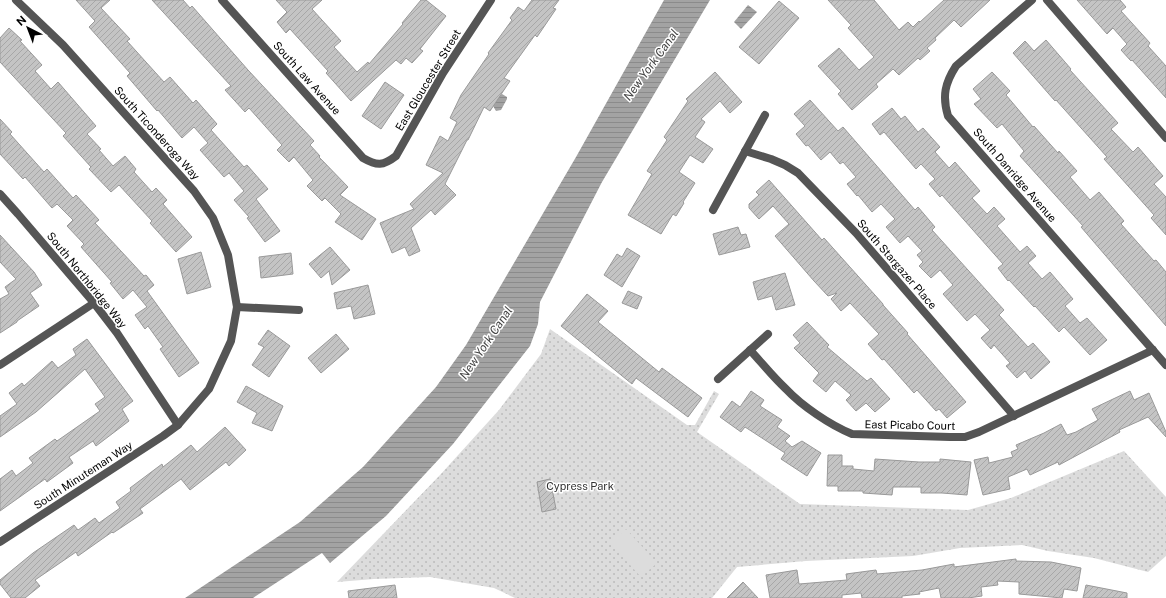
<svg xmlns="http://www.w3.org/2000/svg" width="1166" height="598" font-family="'Public Sans',sans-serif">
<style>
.park{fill:url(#park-dots)}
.garden{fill:#dcdcdc}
.water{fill:url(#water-rules)}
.building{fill:url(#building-hatch);stroke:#999}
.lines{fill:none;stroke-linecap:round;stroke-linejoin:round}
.street{stroke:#555;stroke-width:8}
.labels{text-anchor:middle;stroke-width:3;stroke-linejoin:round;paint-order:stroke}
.street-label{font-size:11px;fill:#000;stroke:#fff}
.park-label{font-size:11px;fill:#333;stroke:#fff}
.water-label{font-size:12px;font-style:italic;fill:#444;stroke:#fff}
</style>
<defs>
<pattern id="park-dots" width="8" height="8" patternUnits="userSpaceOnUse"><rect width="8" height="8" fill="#dcdcdc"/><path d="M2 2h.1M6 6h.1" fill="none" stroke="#bbb" stroke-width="1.8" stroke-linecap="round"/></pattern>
<pattern id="water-rules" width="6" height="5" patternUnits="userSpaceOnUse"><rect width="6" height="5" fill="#a3a3a3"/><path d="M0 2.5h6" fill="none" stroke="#8b8b8b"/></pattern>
<pattern id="building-hatch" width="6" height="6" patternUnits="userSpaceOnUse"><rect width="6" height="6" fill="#c4c4c4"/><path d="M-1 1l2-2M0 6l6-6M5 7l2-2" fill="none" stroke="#a7a7a7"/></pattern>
</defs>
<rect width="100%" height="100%" fill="#fff"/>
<polygon class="park" points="550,329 687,425 695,425 714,391 719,394 697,432 800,504 968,510 1011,498 1124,451 1166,497 1166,556 1148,572 1094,558 1048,551 1022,545 960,548 913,556 806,561 737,567 712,598 515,598 494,588 430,577 374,579 337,582 440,475 499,410 541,354"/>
<polygon class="garden" points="626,529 657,563 641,577 610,543"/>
<g class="water">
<polygon points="664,0 710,0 602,182 540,302 538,324 530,346 453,444 386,516 330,563 322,553 253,598 185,598 300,522 363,467 436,387 466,345 576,157"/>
<polygon points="748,5 757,12 741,29 734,22"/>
<polygon points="502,94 507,97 507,99 501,110 496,111 493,106 500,95"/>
</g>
<g class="building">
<polygon points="76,0 110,0 101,8 130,39 127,41 164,82 170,77 193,103 196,100 217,124 211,130 244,167 247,165 268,189 256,199 280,231 265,242 247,218 249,217 234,200 244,191 229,173 224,177 200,150 208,143 194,127 182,138 158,110 157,111 127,76 130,73 89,27 95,21"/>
<polygon points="152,0 183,0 190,8 192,6 248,70 314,141 310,145 320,156 319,157 348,187 340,195 376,219 362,240 335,222 341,214 325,198 322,201 307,186 313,180 294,157 289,162 277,150 282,145 249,108 245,112 225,90 231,86"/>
<polygon points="276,0 322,0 312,9 341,41 334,47 357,72 368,62 369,64 403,24 402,23 421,0 426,0 446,16 420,49 423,51 412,63 406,58 401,64 396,60 351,101 326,73 328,71 290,29 286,33 277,22 287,12"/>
<polygon points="532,0 559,0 553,8 556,9 537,37 535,35 504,78 510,81 490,111 484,107 468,140 467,140 445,184 456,195 435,215 431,210 411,228 420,251 409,256 405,247 392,253 380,223 414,209 410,204 443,173 426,165 440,136 448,141 457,122 450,118 461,95 489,54 488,53 512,20 510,18 518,7 524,11"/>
<polygon points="828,0 874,0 899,30 908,22 913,27 919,21 920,22 944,0 990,0 961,27 954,20 935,38 936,40 927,48 930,51 920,60 918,58 899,75 893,69 876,84 878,87 852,110 838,94 841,91 818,66 839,48 859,70 874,57 848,28 851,25"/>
<polygon points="1077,0 1120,0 1126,7 1121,11 1150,43 1148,46 1166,66 1166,98 1132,60 1131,61 1121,50 1127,44 1113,28 1107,34"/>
<polygon points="779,1 799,18 759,64 739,47"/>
<polygon points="9,28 22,40 20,41 42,65 35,71 51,89 58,82 96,126 87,134 101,149 99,150 113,166 125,156 136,169 134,172 152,192 156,188 167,200 163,204 192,237 176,252 150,223 152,221 119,185 111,192 89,169 91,167 63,136 66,133 0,62 0,38"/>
<polygon points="1046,40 1071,69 1070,70 1118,123 1111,129 1133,152 1138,147 1163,176 1154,184 1166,197 1166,235 1151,218 1154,215 1104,159 1107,157 1056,100 1055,101 1013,53 1025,41 1034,51"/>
<polygon points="715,72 742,102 730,113 720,101 701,119 705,122 695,137 713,149 703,163 690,155 679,172 695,183 683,202 684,203 676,216 673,214 661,234 628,215 652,174 647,171 667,140 664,137 688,101 686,99"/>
<polygon points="992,72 1010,91 1006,95 1033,127 1034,126 1058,153 1059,151 1077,171 1070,177 1090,200 1099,192 1124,221 1121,224 1154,261 1156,260 1166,272 1166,326 1081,227 1083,226 1020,156 1024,151 1002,124 997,128 974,104 981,99 973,89"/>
<polygon points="385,82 404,95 381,129 362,116"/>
<polygon points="810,100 838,131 843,127 915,210 918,207 935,227 932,230 1004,310 999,315 1028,347 1033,343 1050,362 1031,379 1025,371 1017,378 1006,366 1010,363 994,345 991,349 981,338 990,330 975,314 967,321 943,294 953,285 940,270 931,278 919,266 923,262 917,255 922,251 908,236 900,243 886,227 895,219 881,204 872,212 858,195 857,196 847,184 856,177 843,162 840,164 830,152 821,160 808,145 806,146 796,134 805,126 794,114"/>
<polygon points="892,108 901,119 905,116 918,132 923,128 940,147 935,152 949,168 955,162 980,191 972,198 987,214 994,207 1005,219 997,226 1020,252 1027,246 1036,256 1028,263 1042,279 1050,272 1073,299 1065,306 1080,323 1087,318 1107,340 1090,355 1064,327 1059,332 1035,306 1034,307 1009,280 1008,281 998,268 1003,264 942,195 940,197 929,184 935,179 921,164 916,169 884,132 880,135 872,124"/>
<polygon points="0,119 12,132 10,134 44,172 47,169 73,198 76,195 99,220 95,223 133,264 144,276 146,275 154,285 147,291 199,363 179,377 160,349 163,347 148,326 145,329 135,315 147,307 133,290 123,299 110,283 112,282 81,247 84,244 67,226 73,220 57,204 52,208 25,177 23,179 0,154"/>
<polygon points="769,180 822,240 824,238 883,304 883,305 908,333 907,334 966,402 947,418 939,409 936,411 917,390 914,393 884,359 882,360 868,344 879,334 850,303 841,311 831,299 837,293 828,296 814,281 775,236 789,224 773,206 759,219 749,208 749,204 759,195 756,192"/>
<polygon points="738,227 741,235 746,234 750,247 719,255 713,234"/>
<polygon points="0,235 34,272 42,285 30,293 39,306 17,321 17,322 0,333 0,299 9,294 5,287 16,279 0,262"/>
<polygon points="330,247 350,270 332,285 329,271 321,278 309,264"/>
<polygon points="627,248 640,256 622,287 604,275 617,254 622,257"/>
<polygon points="201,252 211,287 187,294 178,259"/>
<polygon points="291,253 293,274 261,278 259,257"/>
<polygon points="785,273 795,305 776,310 772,296 758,300 753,282"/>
<polygon points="368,285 375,314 354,319 351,306 337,309 334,293"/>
<polygon points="628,291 642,297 637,309 622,303"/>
<polygon points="587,294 608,311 598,322 659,372 662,368 702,398 688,417 636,378 632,384 561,326"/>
<polygon points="807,322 829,345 827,347 867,381 871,378 890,399 875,412 866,403 856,411 846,400 851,395 835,381 826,392 813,381 819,373 794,348 800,343 793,335"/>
<polygon points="268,330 290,346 269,377 252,365 264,347 258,344"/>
<polygon points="336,334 349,349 321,373 308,358"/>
<polygon points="87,339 133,401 122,409 129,421 96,446 93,441 69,457 73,463 47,482 45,479 0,511 0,479 12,470 16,476 33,463 29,458 55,439 57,441 100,411 95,404 105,397 85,369 36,412 0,437 0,416 17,404 9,393 22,383 24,386 52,361 58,368 76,355 73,349"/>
<polygon points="246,386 283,406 272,431 252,423 257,413 237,402"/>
<polygon points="751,391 764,400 760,406 782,420 777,427 790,436 785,441 792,447 802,441 821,453 807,476 781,459 785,453 745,427 741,432 720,417 732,401 740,407"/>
<polygon points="1130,391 1134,400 1149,393 1166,432 1166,437 1148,417 1119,430 1120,432 1059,465 1058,462 1030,475 1027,469 1008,477 1010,489 983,495 974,460 988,457 989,463 1013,457 1011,452 1018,449 1016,445 1044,433 1061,424 1067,435 1076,432 1098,420 1092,409"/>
<polygon points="225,427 246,450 229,466 226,462 190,490 181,479 140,509 143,513 113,533 112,532 78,556 76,552 35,580 40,586 25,598 11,598 0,584 0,580 33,553 74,525 78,530 95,518 99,523 120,508 116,502 131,491 130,488 162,464 163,467 191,445 197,452"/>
<polygon points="828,455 842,455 842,466 853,466 853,469 874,471 875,459 919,462 940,462 940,459 971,462 967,495 942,493 921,493 921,487 893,487 892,495 863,493 863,491 838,491 838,486 827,486"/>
<polygon points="550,479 556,509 542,512 537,482"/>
<polygon points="1016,559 1016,561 1051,562 1081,568 1077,591 1064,589 1062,598 1019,594 1019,582 997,581 998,585 981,587 982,596 968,598 941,598 939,588 919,592 920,594 902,596 902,598 862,598 861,593 842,595 842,598 770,598 766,575 797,570 799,584 847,580 846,574 876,570 877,574 922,570 954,564 954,567"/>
<polygon points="743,582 758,598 727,598"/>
<polygon points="395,585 397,598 349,598 348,591"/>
<polygon points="1086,585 1127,593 1127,598 1083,598"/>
</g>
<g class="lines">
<g class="street">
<path d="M222 0 363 158C377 166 383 166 396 156L443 73 491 0"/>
<path d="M1032 0 956 66C945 83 942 96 948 116L1166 365"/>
<polyline points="1047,0 1166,138"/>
<polyline points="745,151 771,159 785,165 798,173 856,233 1014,416"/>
<polyline points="0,194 18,214 94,303 117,333 178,425"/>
<polyline points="713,210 765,115"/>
<polyline points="237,307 299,310"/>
<path d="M750 350C762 363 773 377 786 389 802 406 830 425 852 434L950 437H965L979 432 1153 350"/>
<polyline points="0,365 94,303"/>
<polyline points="718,379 768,334"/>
<polyline points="0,542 163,436 178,425 209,389 231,341 237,307 228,255 213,218 194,191 63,45 16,0"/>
</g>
</g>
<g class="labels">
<g class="street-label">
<text transform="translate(307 78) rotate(48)" y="4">South Law Avenue</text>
<text transform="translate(428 80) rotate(-59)" y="4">East Gloucester Street</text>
<text transform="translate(157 133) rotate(48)" y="4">South Ticonderoga Way</text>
<text transform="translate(1015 175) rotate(49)" y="4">South Danridge Avenue</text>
<text transform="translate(897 264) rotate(49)" y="4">South Stargazer Place</text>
<text transform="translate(87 280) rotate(51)" y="4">South Northbridge Way</text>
<text transform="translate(910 425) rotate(1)" y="4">East Picabo Court</text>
<text transform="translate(83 475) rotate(-33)" y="4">South Minuteman Way</text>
</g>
<g class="park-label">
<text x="580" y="490">Cypress Park</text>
</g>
<g class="water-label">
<text transform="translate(651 65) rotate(-54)" y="4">New York Canal</text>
<text transform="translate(486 343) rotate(-56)" y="4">New York Canal</text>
</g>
</g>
<g transform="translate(28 28) rotate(318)" stroke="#ffffff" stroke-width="3" paint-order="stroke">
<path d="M0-3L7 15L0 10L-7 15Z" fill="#000000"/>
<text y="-6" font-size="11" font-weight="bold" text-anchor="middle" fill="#000000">N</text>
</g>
</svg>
